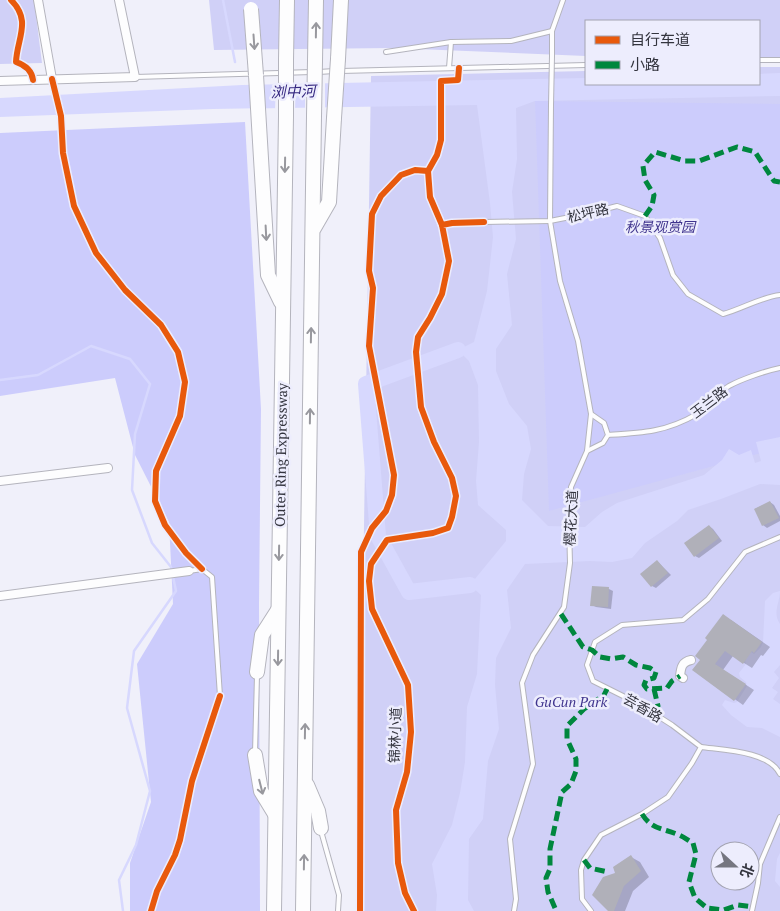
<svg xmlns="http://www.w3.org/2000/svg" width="780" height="911" font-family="'PT Serif','Noto Sans SC',serif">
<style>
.green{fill:#d0d0f7;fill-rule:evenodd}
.forest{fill:#ccccfc}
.water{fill:#d7d8fe}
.pier{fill:#f0f0fa}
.shadow{fill:#0003}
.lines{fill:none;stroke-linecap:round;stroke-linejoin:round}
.stream{stroke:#d7d8fe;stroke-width:2.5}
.river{stroke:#d7d8fe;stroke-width:16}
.building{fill:#b0b0b9}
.service-casing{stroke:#b4b4bd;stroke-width:6}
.minor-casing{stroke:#b4b4bd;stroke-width:10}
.motorway-casing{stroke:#b4b4bd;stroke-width:16}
.service{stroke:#fdfdfe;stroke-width:4}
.minor{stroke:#fdfdfe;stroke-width:8}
.motorway{stroke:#fdfdfe;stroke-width:14}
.service-bridge-casing{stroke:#b4b4bd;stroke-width:6;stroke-linecap:butt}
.motorway-bridge-casing{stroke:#b4b4bd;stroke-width:16;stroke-linecap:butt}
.service-bridge{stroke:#fdfdfe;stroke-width:4}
.motorway-bridge{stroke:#fdfdfe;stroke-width:14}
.quiet{stroke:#00873e;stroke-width:5;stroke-dasharray:10 5;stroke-linecap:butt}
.cycleway-casing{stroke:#ededfd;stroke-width:9}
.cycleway{stroke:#e8590c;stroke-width:6}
.oneway{stroke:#98989e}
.labels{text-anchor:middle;stroke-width:5;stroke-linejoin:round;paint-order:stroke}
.street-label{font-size:14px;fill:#33343e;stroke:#ededfd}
.park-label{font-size:14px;font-style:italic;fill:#40358e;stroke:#ededfd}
.water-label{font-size:15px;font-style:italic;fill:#362981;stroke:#ededfd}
</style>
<rect width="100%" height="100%" fill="#f0f0fa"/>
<g class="green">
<polygon points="0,0 34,0 42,63 0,64"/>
<polygon points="209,0 780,0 780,63 759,62 759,21 586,21 586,56 392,48 214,50"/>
<path d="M759 67H780V911H358L371 76 586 71V84H759ZM720 851H750V881H720Z"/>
</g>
<g class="forest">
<polygon points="535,101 780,104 780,448 549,511"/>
<polygon points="245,122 261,409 259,604 260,911 130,911 130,863 151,802 137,664 173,604 169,522 135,455 115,378 0,396 0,133"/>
</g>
<g class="water">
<polygon points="780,73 780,96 535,101 516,108 517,159 512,192 516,239 507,274 512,325 496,349 496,371 509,404 527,426 531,449 524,474 522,500 548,526 585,527 602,512 617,503 704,475 722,460 729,449 739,455 751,450 755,463 761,461 756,442 780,437 780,485 760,484 721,499 688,510 677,521 645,543 632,558 612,562 590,561 525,564 507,590 511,628 496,658 495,685 499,729 488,761 483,819 469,839 468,900 474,911 436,911 437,895 432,864 452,825 460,793 465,762 467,707 477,674 481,595 470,585 506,541 506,530 478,505 476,481 479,442 478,385 469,361 458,350 474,342 487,291 493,237 490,203 477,105 213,109 0,117 0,98 242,85 586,78 586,84 759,84 759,74"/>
<path d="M780 591C780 603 772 612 780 624V665L774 672 779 678 772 688 778 692 773 699 780 704V737L762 728 747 727 731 715 722 705 725 700 734 703 737 702 747 686 746 682 740 677 739 673 746 664 745 660 748 650 754 654 761 647 763 642 765 601 773 593Z"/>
<polygon points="780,853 780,887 775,881 777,859"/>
</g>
<g class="pier">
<polygon points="325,81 325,110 305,110 305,82"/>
<polygon points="276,82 296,82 295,110 275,110"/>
</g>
<g class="shadow">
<polygon points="770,502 774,505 780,516 780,521 767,528 763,525 755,509"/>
<polygon points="709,526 713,529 722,541 699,558 695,556"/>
<polygon points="657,561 671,575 656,588 652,586"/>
<polygon points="594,587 609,589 613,591 611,609 596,607 592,605"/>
<polygon points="731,620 770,647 763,656 761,655 752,668 733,656 723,670 754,690 743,705 694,670"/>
<polygon points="631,857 640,862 649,877 633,891 625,911 609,911 617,873"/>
</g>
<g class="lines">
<g class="stream">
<polyline points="223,0 235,62"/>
<polyline points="0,380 38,375 91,346 130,359 150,384 135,434 132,490 152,543 171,567 176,591 134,651 127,708 150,791 136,845 119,880 123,911"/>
</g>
<polyline class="river" points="458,350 366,384 378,536 409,592 470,585"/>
</g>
<g class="building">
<polygon points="770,501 779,518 762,526 754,509"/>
<polygon points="709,525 719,538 694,557 684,543"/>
<polygon points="657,560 668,573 651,587 640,574"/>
<polygon points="592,586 609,587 608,607 590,606"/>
<polygon points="723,614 762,642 754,653 752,651 743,664 725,651 715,664 746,684 734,701 692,670 700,660 695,656 707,640 705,638"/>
<polygon points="631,855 641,871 624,886 614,911 608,911 592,895 603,877 615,873 613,867"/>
</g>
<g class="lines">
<g class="service-casing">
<g id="service">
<polyline points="386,52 451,42 511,41 552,31"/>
<polyline points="552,56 552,31 563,0"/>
<polyline points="759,60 780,60"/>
<polyline points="449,68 451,42"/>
<polyline points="341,71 586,65"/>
<polyline points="319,72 334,71"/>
<polyline points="135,77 312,72"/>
<path d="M484 222 550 221 590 213 617 206 645 216 660 238 673 275 688 294 723 314C742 309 761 297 780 295"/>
<path d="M608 435C642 433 666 432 697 414 709 407 717 393 729 386 742 379 765 371 780 368"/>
<polyline points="587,451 591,414"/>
<polyline points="189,571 202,569 212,577 220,696"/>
<path d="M701 747C723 750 769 751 780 774"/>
<polyline points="255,753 257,675"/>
<polyline points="321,831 339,895 338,911"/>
<polyline points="514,911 516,899 510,839 533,764 522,683 533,655 564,607 570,563 569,525 571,487 587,451 603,443 608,435 604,423 591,414 578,341 560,281 550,221 551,105"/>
<polyline points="591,911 582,899 581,870 584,860 601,835 642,814 668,797 692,763 701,747 672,725 639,704 593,681 587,665 595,642 622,625 683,620 708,599 745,552 780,537"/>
<polyline points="752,911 758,883 760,864 780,817"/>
</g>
</g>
<g class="minor-casing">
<g id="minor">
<polyline points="38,0 52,79"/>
<polyline points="0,81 135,77 119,0"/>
<polyline points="0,481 108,468"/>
<polyline points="0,596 189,571"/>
<path d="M683 678 680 676C681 667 682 662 691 660"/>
</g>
</g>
<g class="motorway-casing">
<g id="motorway">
<polyline points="338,59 341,0"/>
<polyline points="286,60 287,0"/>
<polyline points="315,61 316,0"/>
<polyline points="256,75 268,275 281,302"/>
<polyline points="314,228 329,202 334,118"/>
<polyline points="257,672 262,635 278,610"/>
<polyline points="255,755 261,791 275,814"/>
<polyline points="307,785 318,811 321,828"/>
<polyline points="274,911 286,116"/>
<polyline points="303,911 314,116"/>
</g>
</g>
<use href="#service" class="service"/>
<use href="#minor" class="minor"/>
<use href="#motorway" class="motorway"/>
<g class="service-bridge-casing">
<polyline id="service-bridge" points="551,105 552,56"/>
</g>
<g class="motorway-bridge-casing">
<g id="motorway-bridge">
<polyline points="251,9 256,75"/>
<polyline points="286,116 286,60"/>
<polyline points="314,116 315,61"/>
<polyline points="334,118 338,59"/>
</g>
</g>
<use href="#service-bridge" class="service-bridge"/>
<use href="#motorway-bridge" class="motorway-bridge"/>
<g class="quiet">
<polyline points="645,216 652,206 654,195 645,180 643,166 655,152 685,161 699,161 737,147 755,152 774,181 780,182"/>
<polyline points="561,614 583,647 592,650 600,657 611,659 623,657 636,665 650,668 656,672 654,678 646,680 644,685 647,689 667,688 672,681 680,676"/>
<polyline points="654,689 658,706 655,715"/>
<path d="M642 814C652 830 663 828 679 835 684 837 689 841 693 843L696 854 689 882 695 898 707 908 724 910 738 905 753 907"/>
<polyline points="584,860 590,868 608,872"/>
<polyline points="555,908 548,892 546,878 550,869 550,849 562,792 571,784 576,771 576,759 567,739 567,726 584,709 604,695 607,689"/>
</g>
<g class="cycleway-casing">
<g id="cycleway">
<path d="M11 0C32 21 17 38 16 62 25 65 32 71 33 80"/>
<polyline points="52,79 61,116 63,153 74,206 96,253 125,290 161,325 178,352 185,382 180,416 156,471 155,501 165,525 186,553 202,569"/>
<polyline points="442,225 430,197 428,171 437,155 441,140 441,81 458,80 459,68"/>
<polyline points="151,911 157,891 175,855 180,840 192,781 220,696"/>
<polyline points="360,911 361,552 372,528 386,511 392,495 394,475 369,346 373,288 369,271 372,214 381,196 401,175 415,170 428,171"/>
<polyline points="414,911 405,893 398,863 396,810 407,772 411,732 408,685 372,609 369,581 371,564 387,540 433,533 448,528 452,517 456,496 452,478 434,442 421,407 416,352 418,337 430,318 442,294 449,261 442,225 452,223 484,222"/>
</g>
</g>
<use href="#cycleway" class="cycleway"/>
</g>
<defs><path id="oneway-shaft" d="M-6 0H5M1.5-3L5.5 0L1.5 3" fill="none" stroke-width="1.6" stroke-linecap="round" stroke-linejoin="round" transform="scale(1.25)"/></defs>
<g class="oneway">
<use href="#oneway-shaft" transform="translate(316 30) rotate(-89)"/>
<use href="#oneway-shaft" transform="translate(254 42) rotate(86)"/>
<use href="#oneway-shaft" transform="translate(285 165) rotate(91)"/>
<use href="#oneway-shaft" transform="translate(266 233) rotate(87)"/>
<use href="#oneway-shaft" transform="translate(311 335) rotate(-89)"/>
<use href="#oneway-shaft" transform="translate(310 416) rotate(-89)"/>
<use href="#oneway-shaft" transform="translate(279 553) rotate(91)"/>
<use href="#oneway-shaft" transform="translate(278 658) rotate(91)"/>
<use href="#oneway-shaft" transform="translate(305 731) rotate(-89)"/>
<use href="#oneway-shaft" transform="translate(261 787) rotate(76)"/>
<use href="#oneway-shaft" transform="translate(304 862) rotate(-89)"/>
</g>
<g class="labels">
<g class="street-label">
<text transform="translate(588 213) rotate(-13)" y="5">松坪路</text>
<text transform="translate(709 402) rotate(-37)" y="5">玉兰路</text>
<text transform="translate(281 455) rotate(-89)" y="5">Outer Ring Expressway</text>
<text transform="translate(571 518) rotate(-87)" y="5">樱花大道</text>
<text transform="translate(643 708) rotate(30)" y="5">芸香路</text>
<text transform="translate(395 735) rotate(-88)" y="5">锦林小道</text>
</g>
<g class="park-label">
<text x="660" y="232">秋景观赏园</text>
<text x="571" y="707">GuCun Park</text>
</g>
<g class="water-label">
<text transform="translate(293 92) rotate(-2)" y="5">浏中河</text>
</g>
</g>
<rect x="585" y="20" width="175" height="65" fill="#ededfd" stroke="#a3a3b1"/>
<rect x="595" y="36" width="25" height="8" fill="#e8590c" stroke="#a3a3b1"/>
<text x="630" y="45" font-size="15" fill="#33343e">自行车道</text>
<rect x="595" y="61" width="25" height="8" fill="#00873e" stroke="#a3a3b1"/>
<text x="630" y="70" font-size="15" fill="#33343e">小路</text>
<g transform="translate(735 866) rotate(111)"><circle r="24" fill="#ededfd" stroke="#a3a3b1"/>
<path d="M0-4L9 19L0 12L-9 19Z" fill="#757680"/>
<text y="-8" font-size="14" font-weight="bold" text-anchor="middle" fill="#33343e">北</text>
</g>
</svg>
